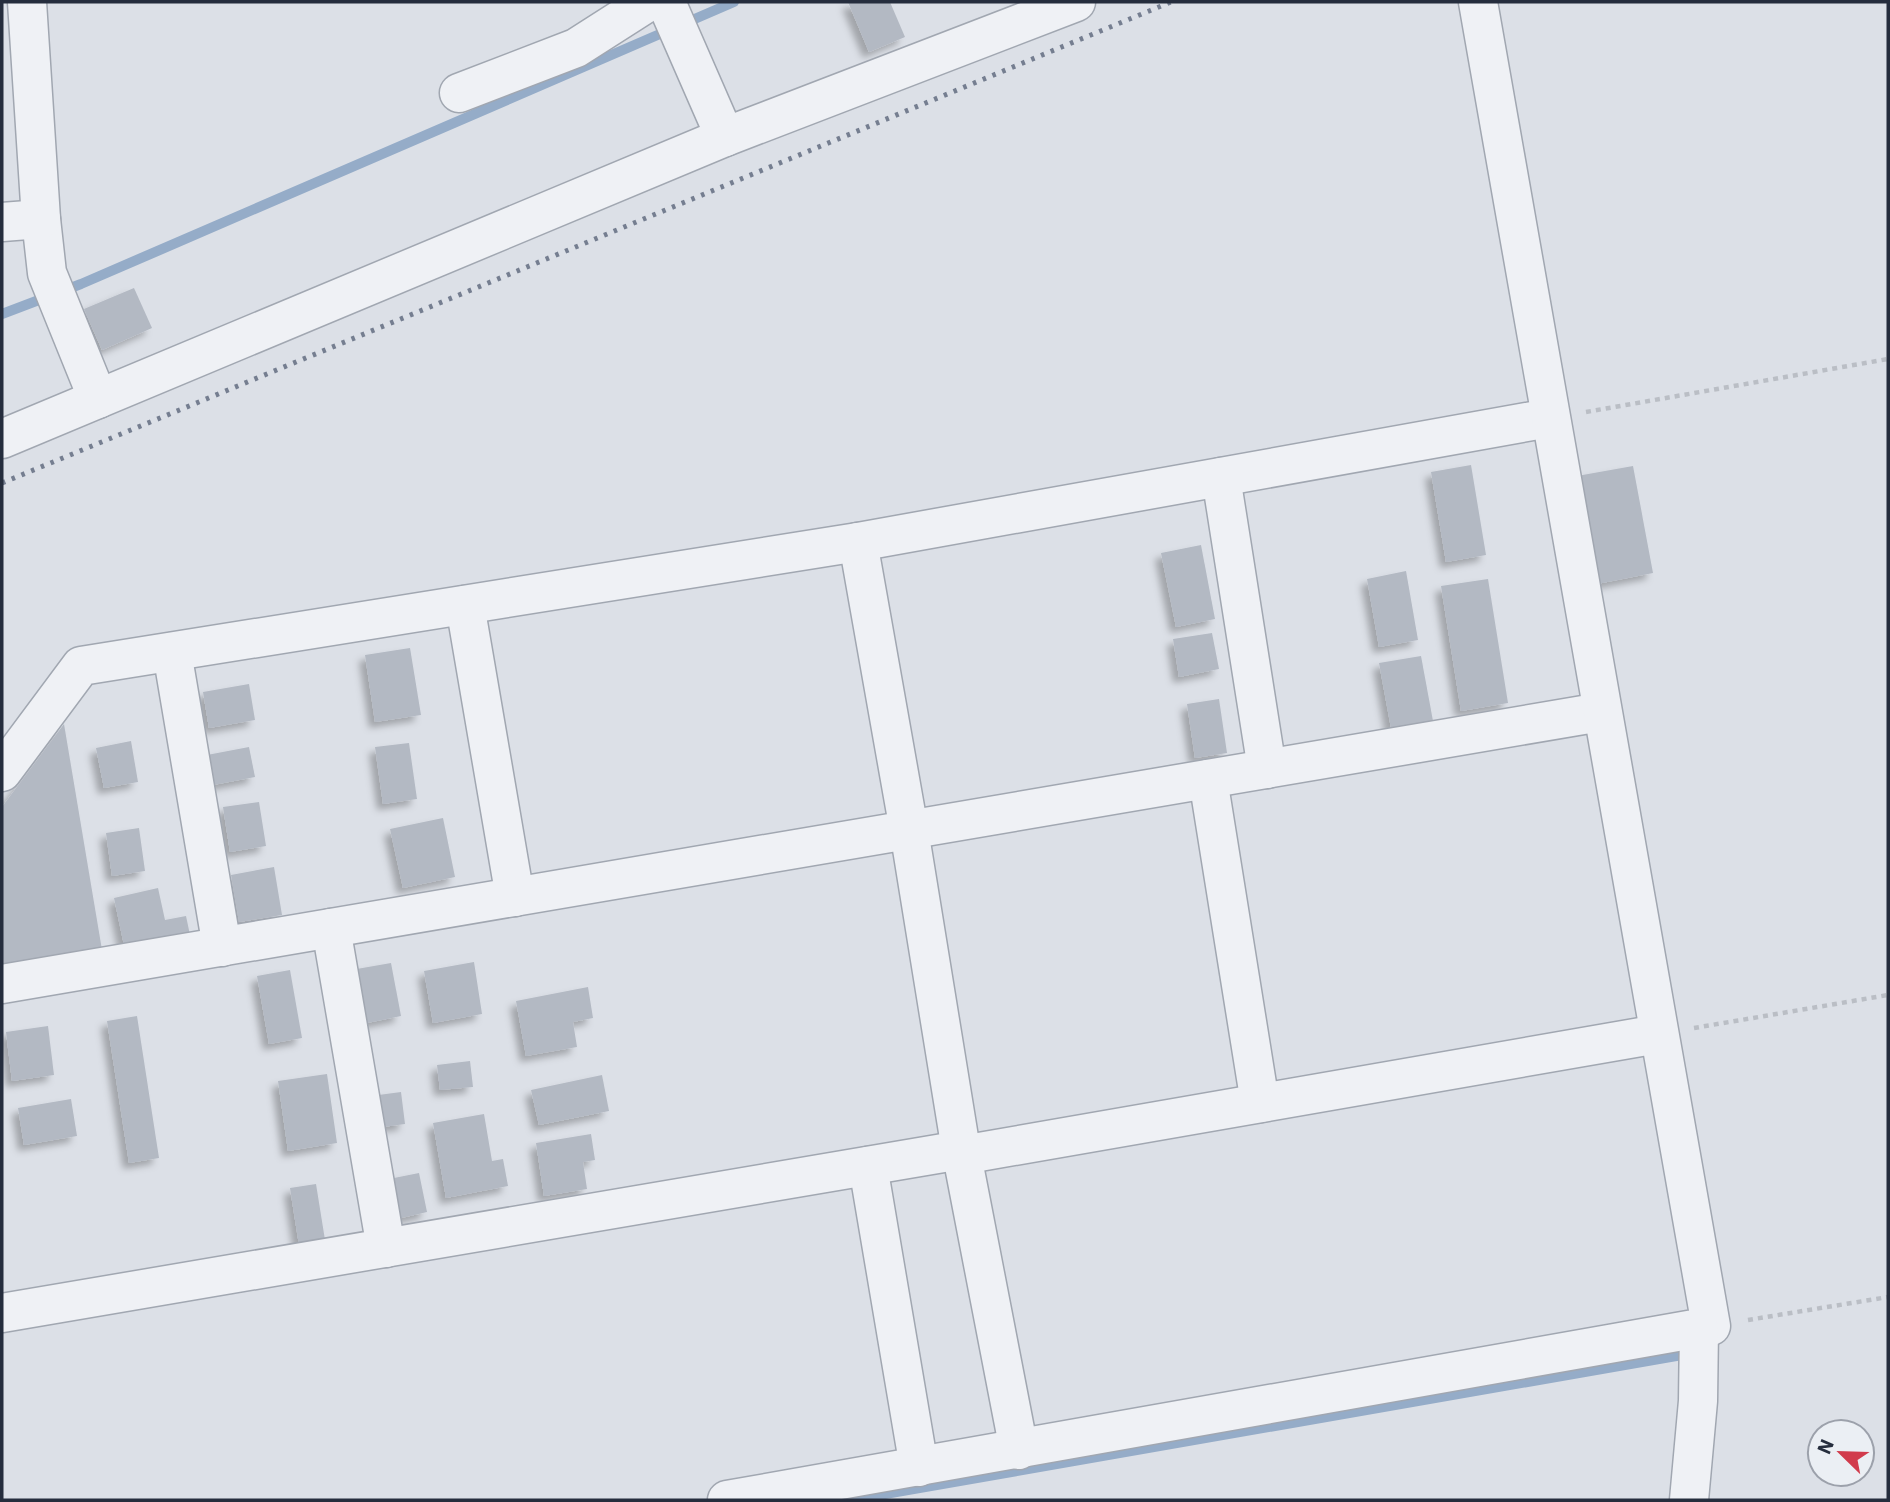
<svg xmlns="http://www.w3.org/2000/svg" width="1890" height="1502" font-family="'IBM Plex Sans',sans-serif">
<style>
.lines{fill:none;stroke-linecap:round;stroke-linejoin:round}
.stream{stroke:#95acc8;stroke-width:10}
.building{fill:#b3b9c3;filter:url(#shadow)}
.street-casing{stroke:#a1a7b1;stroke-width:41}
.path{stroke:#babec5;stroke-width:4.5;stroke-dasharray:5 5;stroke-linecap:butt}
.street{stroke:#eff1f5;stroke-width:38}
.rail{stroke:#757e90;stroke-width:5;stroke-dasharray:3.5 7;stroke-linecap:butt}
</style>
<defs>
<filter id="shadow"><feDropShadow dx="-6" dy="6" stdDeviation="3.5" flood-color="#0004"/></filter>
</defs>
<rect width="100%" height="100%" fill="#dce0e7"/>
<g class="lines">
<g class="stream">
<polyline points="2,314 81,284 734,2"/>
<polyline points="851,1500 1682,1355"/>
</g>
</g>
<g class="building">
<polygon points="848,2 890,2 905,37 869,52"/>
<polygon points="134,288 152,328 102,350 84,309"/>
<polygon points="1471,465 1486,555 1446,562 1431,472"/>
<polygon points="1633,466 1653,573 1597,584 1577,476"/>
<polygon points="1201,545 1215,619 1176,627 1161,553"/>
<polygon points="1406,571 1418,640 1379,647 1367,579"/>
<polygon points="1488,579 1508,703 1461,711 1441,586"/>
<polygon points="1212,633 1219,669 1179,677 1173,639"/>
<polygon points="410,648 421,715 375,722 365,655"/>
<polygon points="1421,656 1433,721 1391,728 1379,663"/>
<polygon points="249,684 255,720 209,728 203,692"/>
<polygon points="1219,699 1227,753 1195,758 1187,704"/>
<polygon points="64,724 102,950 2,965 2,807"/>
<polygon points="131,741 138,782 104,788 96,748"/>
<polygon points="409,743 417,799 383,804 375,747"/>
<polygon points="249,747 255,777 213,785 207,755"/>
<polygon points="259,802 266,846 230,852 223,807"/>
<polygon points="443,818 455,877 403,888 390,829"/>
<polygon points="139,828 145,871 112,876 106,833"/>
<polygon points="274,867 282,915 239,922 231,875"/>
<polygon points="158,888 165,920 186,916 190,935 125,950 114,898"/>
<polygon points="474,962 482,1014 433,1023 424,971"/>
<polygon points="391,963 401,1016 362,1024 351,970"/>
<polygon points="290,970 302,1038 269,1044 257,976"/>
<polygon points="588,987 593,1018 573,1022 577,1047 526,1056 516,1001"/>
<polygon points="137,1016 159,1158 129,1163 107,1021"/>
<polygon points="48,1026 54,1075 12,1081 6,1032"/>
<polygon points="470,1061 473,1087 440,1090 437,1065"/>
<polygon points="327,1074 337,1143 288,1151 278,1081"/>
<polygon points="602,1075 609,1111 539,1125 531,1090"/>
<polygon points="401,1092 405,1124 375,1128 371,1096"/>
<polygon points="71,1099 77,1136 24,1145 18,1108"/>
<polygon points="484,1114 492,1161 503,1159 508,1186 446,1198 433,1123"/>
<polygon points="591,1134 595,1160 583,1162 587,1189 544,1196 536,1143"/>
<polygon points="419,1173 427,1212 397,1219 389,1179"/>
<polygon points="316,1184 325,1240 299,1245 290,1188"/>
</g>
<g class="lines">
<g class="street-casing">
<g id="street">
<polyline points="27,2 41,219 47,273 98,399"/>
<polyline points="666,2 725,137"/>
<polyline points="459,93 576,48 648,2"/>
<polyline points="2,222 41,219"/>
<polyline points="2,439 725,137 1076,2"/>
<polyline points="1221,477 1267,769"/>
<polyline points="858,542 909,830 961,1150 1019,1450"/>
<polyline points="465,605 515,897"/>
<polyline points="172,652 222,947"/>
<polyline points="2,772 81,666 858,542 1549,418"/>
<polyline points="1208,779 1260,1103"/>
<polyline points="331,928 386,1248"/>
<polyline points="2,984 1601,712"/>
<polyline points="962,1155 1658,1034"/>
<polyline points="868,1166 919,1467"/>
<polyline points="2,1313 961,1150"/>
<polyline points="727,1500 1711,1326 1478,2"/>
<polyline points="1689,1500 1698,1401 1699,1329"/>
</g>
</g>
<g class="path">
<polyline points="1586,412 1888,359"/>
<polyline points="1694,1028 1888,995"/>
<polyline points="1748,1320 1888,1297"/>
</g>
<use href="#street" class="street"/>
<polyline class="rail" points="2,483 1171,2"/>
</g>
<rect width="1890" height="1502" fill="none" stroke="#252d3d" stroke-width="7"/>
<g transform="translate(1841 1453) rotate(293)"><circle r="33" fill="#ebeff4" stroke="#9ca1ab" stroke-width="2"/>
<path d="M0-5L12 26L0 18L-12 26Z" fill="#d13b4c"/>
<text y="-10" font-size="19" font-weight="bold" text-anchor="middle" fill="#252d3d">N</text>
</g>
</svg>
